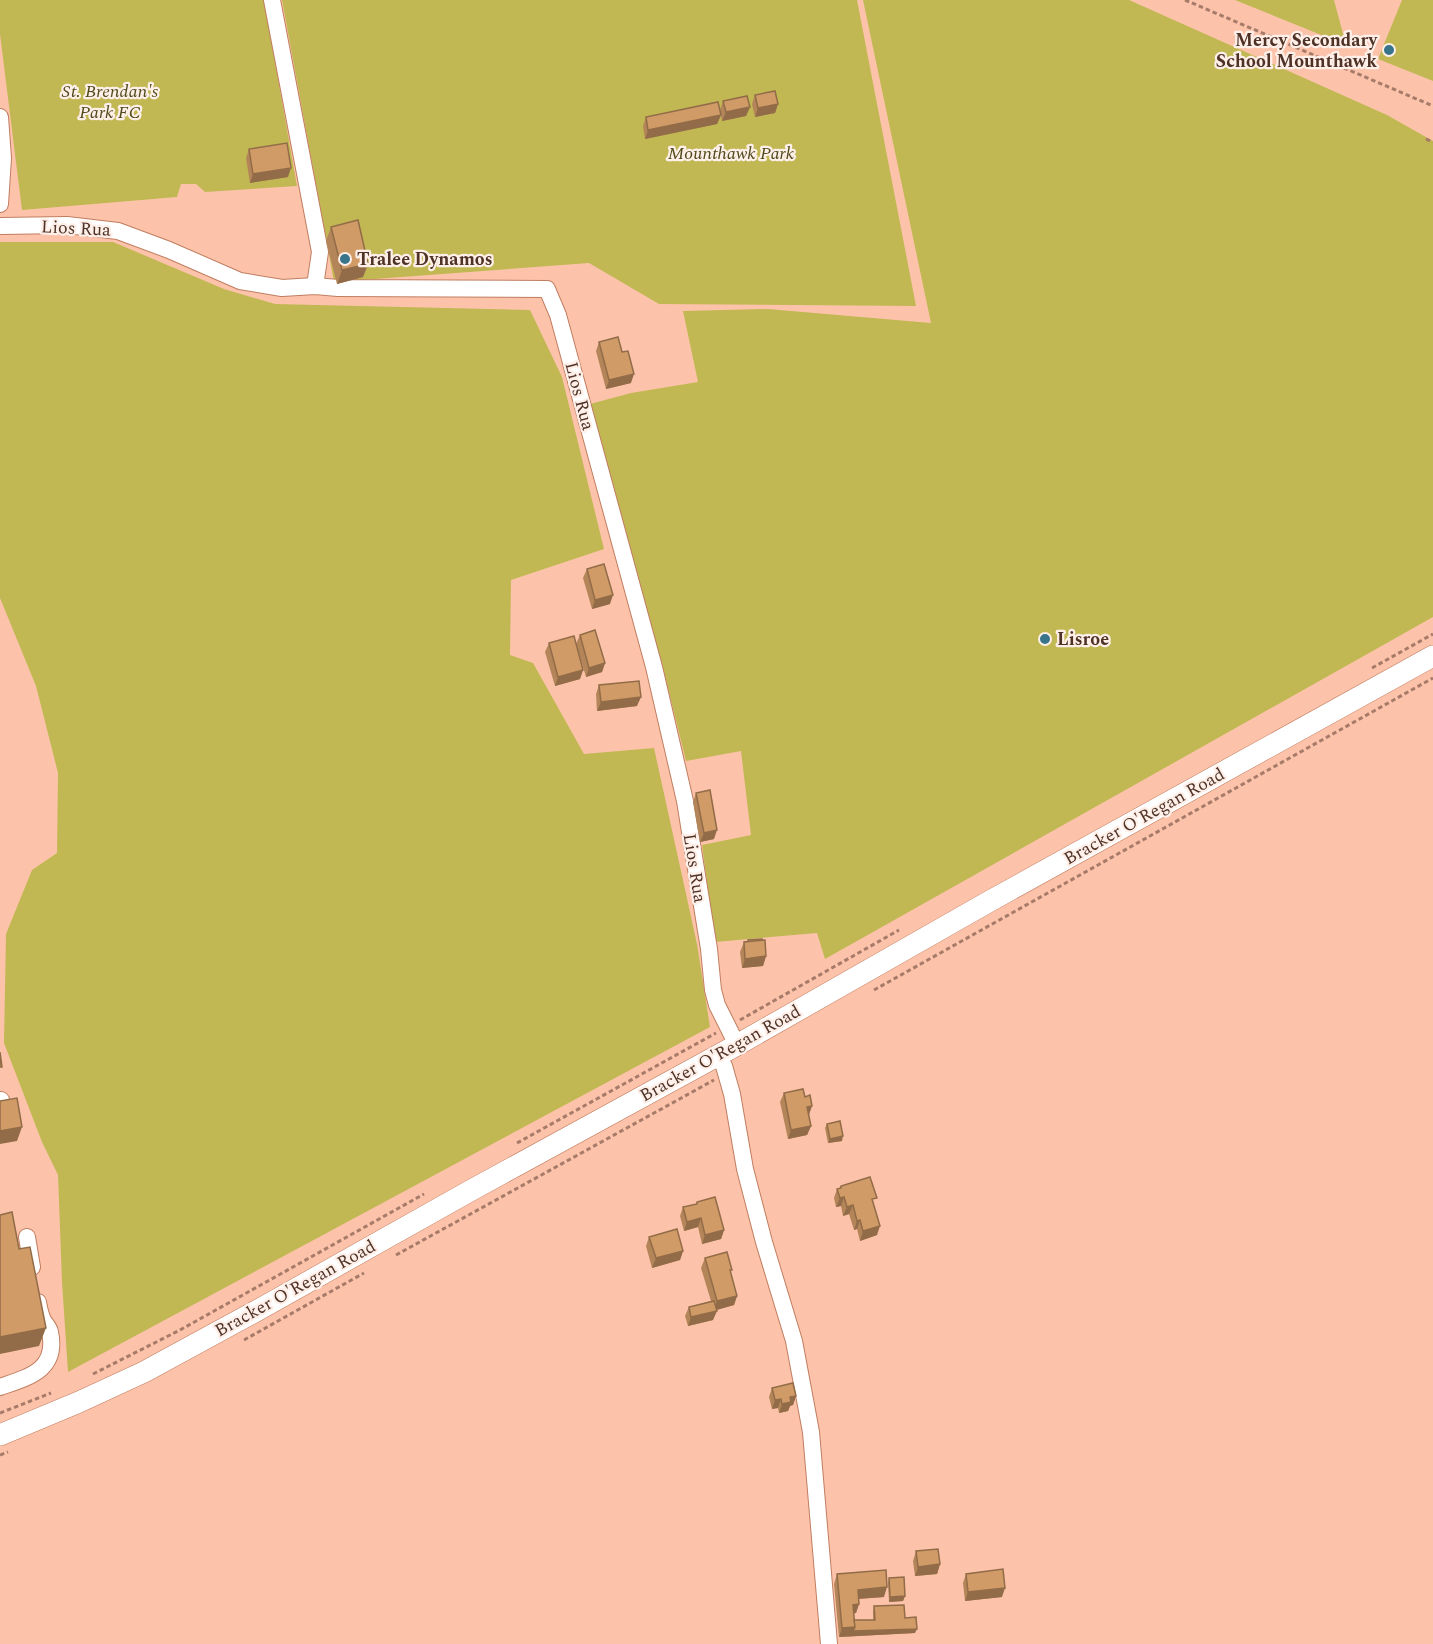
<svg xmlns="http://www.w3.org/2000/svg" width="1433" height="1644" font-family="Spectral,serif">
<style>
.green{fill:#c1b853}
.lines{fill:none;stroke-linecap:round;stroke-linejoin:round}
.minor-casing{stroke:#c07d60;stroke-width:18}
.major-casing{stroke:#c07d60;stroke-width:22}
.path{stroke:#a77b69;stroke-width:3;stroke-dasharray:4.5 3;stroke-linecap:butt}
.minor{stroke:#fff;stroke-width:16}
.major{stroke:#fff;stroke-width:21}
.wall{fill:#b38559}
.shaded-wall{fill:#926c48}
.building{fill:#d09b67;stroke:#926c48;stroke-width:1.5}
.poi-dot{fill:#38758b;stroke:#feefe9;stroke-width:2}
.labels{text-anchor:middle;stroke-width:4.5;stroke-linejoin:round;paint-order:stroke}
.poi-label{font-size:18px;font-weight:bold;fill:#4f3226;stroke:#feefe9;text-anchor:start}
.park-label{font-size:18px;font-style:italic;fill:#4e4a1a;stroke:#feefe9}
.street-label{font-size:18px;fill:#4f3226;stroke:#feefe9}
</style>
<rect width="100%" height="100%" fill="#fdc3aa"/>
<g class="green">
<polygon points="0,0 264,0 297,186 205,192 196,184 181,184 177,197 22,210 0,34"/>
<polygon points="282,0 857,0 916,306 659,304 589,263 334,282"/>
<polygon points="863,0 1129,0 1387,115 1433,141 1433,617 825,959 817,933 715,942 702,845 751,835 741,751 686,761 665,676 590,404 631,393 698,382 683,311 768,309 931,323"/>
<polygon points="1235,0 1334,0 1346,45"/>
<polygon points="1402,0 1433,0 1433,81 1378,59"/>
<polygon points="0,242 113,242 224,289 275,304 530,310 562,377 604,549 511,580 510,655 533,663 584,754 654,748 697,944 710,1027 68,1372 62,1282 58,1175 42,1142 4,1043 6,934 32,870 57,853 58,773 36,686 0,598"/>
</g>
<g class="lines">
<g class="minor-casing">
<g id="minor">
<polyline points="272,0 320,252 315,286"/>
<polyline points="0,117 3,158 0,204"/>
<polyline points="0,226 67,225 118,231 169,250 240,281 282,288 315,286 338,288 547,289 558,315 654,667 685,801 709,949 713,990 717,1005 737,1045"/>
<polyline points="717,1055 724,1066 732,1094 745,1169 764,1242 794,1341 811,1432 829,1644"/>
<polyline points="0,1100 1,1100"/>
<polyline points="27,1237 32,1267"/>
<path d="M0 1387C29 1377 58 1370 50 1332 49 1327 45 1324 43 1320 40 1314 39 1308 38 1302"/>
</g>
</g>
<g class="major-casing">
<polyline id="major" points="0,1435 79,1402 144,1372 258,1310 468,1192 737,1045 990,901 1433,656"/>
</g>
<g class="path">
<polyline points="1185,0 1433,106"/>
<polyline points="1426,139 1433,142"/>
<polyline points="1372,668 1433,634"/>
<polyline points="874,990 1433,678"/>
<polyline points="740,1020 899,930"/>
<polyline points="517,1143 716,1033"/>
<polyline points="396,1255 714,1080"/>
<polyline points="244,1340 364,1273"/>
<polyline points="93,1374 180,1330 424,1194"/>
<polyline points="0,1413 51,1393"/>
<polyline points="0,1455 8,1452"/>
</g>
<use href="#minor" class="minor"/>
<use href="#major" class="major"/>
</g>
<g class="wall">
<polygon points="755,95 778,104 775,113 755,117 752,104"/>
<polygon points="723,101 750,107 746,116 722,121 720,112 721,115 717,124 645,139 643,126 646,117 720,110"/>
<polygon points="249,149 288,177 250,183 246,158"/>
<polygon points="331,227 368,264 363,277 337,284 326,241"/>
<polygon points="599,342 631,383 606,389 596,351"/>
<polygon points="587,569 610,604 592,609 583,578"/>
<polygon points="580,635 605,663 602,672 586,677 576,644"/>
<polygon points="549,643 583,670 580,679 555,686 545,652"/>
<polygon points="599,685 637,706 597,711 596,694"/>
<polygon points="696,793 714,839 700,842 693,802"/>
<polygon points="748,940 766,956 763,966 742,968 740,952 744,942 747,942"/>
<polygon points="784,1093 808,1115 811,1126 807,1135 788,1139 780,1102"/>
<polygon points="827,1124 842,1141 828,1143 825,1128"/>
<polygon points="841,1186 874,1205 877,1235 860,1241 857,1229 854,1230 849,1214 843,1216 841,1206 836,1207 834,1198 837,1189 839,1189"/>
<polygon points="697,1202 724,1230 721,1239 702,1244 698,1227 684,1231 680,1216 683,1207 696,1204"/>
<polygon points="649,1237 683,1251 680,1260 652,1268 646,1246"/>
<polygon points="705,1258 731,1273 737,1296 734,1305 716,1310 713,1320 688,1326 685,1316 689,1307 711,1301 701,1268"/>
<polygon points="772,1388 796,1396 793,1405 790,1406 788,1411 779,1413 778,1408 772,1409 769,1397"/>
<polygon points="916,1551 940,1564 937,1574 915,1576 913,1561"/>
<polygon points="837,1574 884,1597 859,1599 859,1604 856,1613 854,1613 854,1620 873,1620 873,1611 874,1606 905,1618 915,1633 839,1637 834,1584"/>
<polygon points="966,1574 1002,1597 965,1601 963,1583"/>
<polygon points="889,1578 905,1596 903,1601 889,1602 888,1583"/>
</g>
<g class="shaded-wall">
<polygon points="778,104 775,113 755,117 758,108"/>
<polygon points="750,107 746,116 722,121 726,112"/>
<polygon points="721,115 717,124 645,139 648,130"/>
<polygon points="291,168 288,177 250,183 253,174"/>
<polygon points="368,264 363,277 337,284 342,270"/>
<polygon points="634,374 631,383 606,389 609,380"/>
<polygon points="613,595 610,604 592,609 595,600"/>
<polygon points="605,663 602,672 586,677 589,668"/>
<polygon points="583,670 580,679 555,686 558,677"/>
<polygon points="641,697 637,706 597,711 601,702"/>
<polygon points="717,830 714,839 700,842 704,833"/>
<polygon points="766,956 763,966 742,968 745,959"/>
<polygon points="812,1106 809,1115 807,1107"/>
<polygon points="811,1126 807,1135 788,1139 791,1130"/>
<polygon points="22,1127 17,1141 0,1144 0,1131"/>
<polygon points="843,1136 842,1141 828,1143 830,1139"/>
<polygon points="844,1197 841,1206 836,1207 840,1198"/>
<polygon points="853,1205 849,1214 843,1216 847,1207"/>
<polygon points="701,1218 698,1227 684,1231 687,1222"/>
<polygon points="860,1220 857,1229 854,1230 857,1221"/>
<polygon points="880,1226 877,1235 860,1241 863,1231"/>
<polygon points="724,1230 721,1239 702,1244 705,1235"/>
<polygon points="683,1251 680,1260 652,1268 656,1258"/>
<polygon points="737,1296 734,1305 713,1311 717,1301"/>
<polygon points="717,1311 713,1320 688,1326 691,1317"/>
<polygon points="46,1328 39,1346 0,1354 0,1337"/>
<polygon points="796,1396 793,1405 790,1406 788,1411 779,1413 782,1404 790,1397"/>
<polygon points="781,1399 778,1408 772,1409 775,1400"/>
<polygon points="940,1564 937,1574 915,1576 918,1567"/>
<polygon points="887,1587 884,1597 855,1599 858,1590"/>
<polygon points="1005,1588 1002,1597 965,1601 968,1592"/>
<polygon points="905,1596 903,1601 889,1602 890,1597"/>
<polygon points="859,1604 856,1613 850,1614 853,1605"/>
<polygon points="855,1627 917,1629 915,1633 839,1637 842,1628"/>
</g>
<g class="building">
<polygon points="775,91 778,104 758,108 755,95"/>
<polygon points="747,96 750,107 726,112 723,101"/>
<polygon points="718,102 721,115 648,130 646,117"/>
<polygon points="287,143 291,168 253,174 249,149"/>
<polygon points="358,220 368,264 342,270 331,227"/>
<polygon points="618,337 622,352 628,351 634,374 609,380 599,342"/>
<polygon points="604,564 613,595 595,600 587,569"/>
<polygon points="595,630 605,663 589,668 580,635"/>
<polygon points="574,636 583,670 558,677 549,643"/>
<polygon points="639,681 641,697 601,702 599,685"/>
<polygon points="710,790 717,830 704,833 696,793"/>
<polygon points="762,939 763,941 748,942 748,940"/>
<polygon points="765,940 766,956 745,959 744,942"/>
<polygon points="0,1052 2,1067 0,1067"/>
<polygon points="803,1089 805,1097 810,1095 812,1106 807,1107 811,1126 791,1130 784,1093"/>
<polygon points="17,1098 22,1127 0,1131 0,1101"/>
<polygon points="840,1121 843,1136 830,1139 827,1124"/>
<polygon points="870,1177 877,1198 872,1199 880,1226 863,1231 860,1220 857,1221 853,1205 847,1207 844,1197 840,1198 837,1189 841,1188 841,1186"/>
<polygon points="715,1197 724,1230 705,1235 701,1218 687,1222 683,1207 697,1204 697,1202"/>
<polygon points="12,1212 19,1249 30,1247 46,1328 0,1337 0,1215"/>
<polygon points="677,1229 683,1251 656,1258 649,1237"/>
<polygon points="727,1252 732,1270 730,1270 737,1296 717,1301 705,1258"/>
<polygon points="714,1301 717,1311 691,1317 689,1307"/>
<polygon points="793,1383 796,1396 790,1397 791,1402 782,1404 781,1399 775,1400 772,1388"/>
<polygon points="938,1549 940,1564 918,1567 916,1551"/>
<polygon points="1003,1569 1005,1588 968,1592 966,1574"/>
<polygon points="886,1570 887,1587 858,1590 859,1604 853,1605 855,1627 842,1628 837,1574"/>
<polygon points="904,1577 905,1596 890,1597 889,1578"/>
<polygon points="904,1605 905,1618 916,1617 917,1629 853,1631 855,1627 854,1620 875,1620 874,1606"/>
</g>
<g class="poi-dot">
<circle cx="1389" cy="50" r="6"/>
<circle cx="345" cy="259" r="6"/>
<circle cx="1045" cy="639" r="6"/>
</g>
<g class="labels">
<g class="poi-label">
<text x="1377" y="46" text-anchor="end">Mercy Secondary<tspan x="1377" dy="21">School Mounthawk</tspan></text>
<text x="357" y="265">Tralee Dynamos</text>
<text x="1057" y="645">Lisroe</text>
</g>
<g class="park-label">
<text x="110" y="97">St. Brendan's<tspan x="110" dy="21">Park FC</tspan></text>
<text x="731" y="159">Mounthawk Park</text>
</g>
<g class="street-label">
<text transform="translate(76 228) rotate(3)" y="6">Lios Rua</text>
<text transform="translate(580 396) rotate(75)" y="6">Lios Rua</text>
<text transform="translate(1144 816) rotate(-29)" y="6">Bracker O'Regan Road</text>
<text transform="translate(695 868) rotate(81)" y="6">Lios Rua</text>
<text transform="translate(720 1053) rotate(-29)" y="6">Bracker O'Regan Road</text>
<text transform="translate(295 1288) rotate(-29)" y="6">Bracker O'Regan Road</text>
</g>
</g>
</svg>
